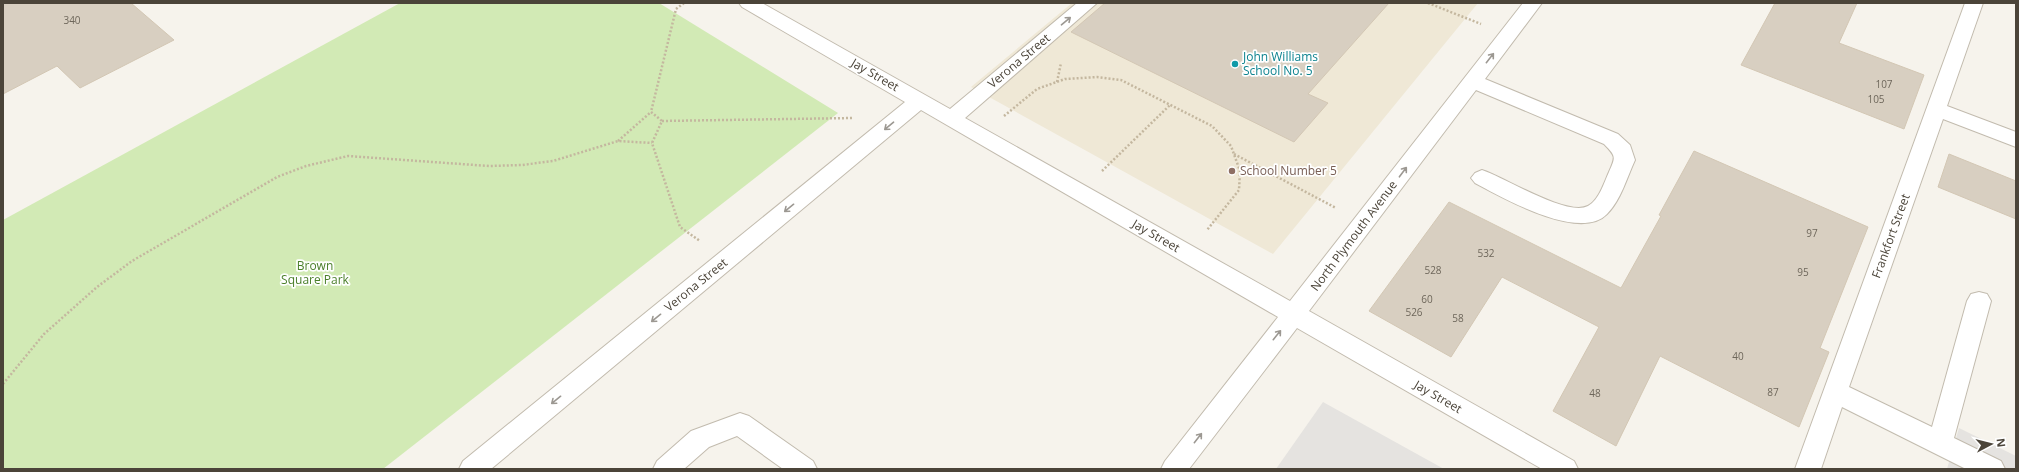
<svg xmlns="http://www.w3.org/2000/svg" width="2019" height="472" font-family="'Open Sans',sans-serif">
<style>
.education{fill:#efe8d6}
.green{fill:#d2eab5}
.parking{fill:#e5e3e0}
.building{fill:#d8cfc1;stroke:#d3c7b4}
.lines{fill:none;stroke-linecap:round;stroke-linejoin:round}
.minor-casing{stroke:#c2bbae;stroke-width:2}
.path{stroke:#c4b79f;stroke-width:2.5;stroke-dasharray:2 2;stroke-linecap:butt}
.minor{fill:#fff;fill-rule:evenodd}
.oneway{stroke:#9c9892}
.culture-dot{fill:#0f9aa8;stroke:#fff;stroke-width:1.5}
.education-dot{fill:#8d6e63;stroke:#fff;stroke-width:1.5}
.labels{text-anchor:middle;stroke-width:3.5;stroke-linejoin:round;paint-order:stroke}
.number-label{font-size:10px;fill:#6e675b}
.culture-label{font-size:12px;fill:#0d838f;stroke:#fff;text-anchor:start}
.street-label{font-size:12px;fill:#4b4439;stroke:#fff}
.education-label{font-size:12px;fill:#785e54;stroke:#fff;text-anchor:start}
.park-label{font-size:12px;fill:#4a7f2a;stroke:#fff}
</style>
<rect width="100%" height="100%" fill="#f6f3ec"/>
<polygon class="education" points="1072,3 1478,3 1273,254 971,87"/>
<polygon class="green" points="400,3 659,3 838,113 383,469 3,469 3,220"/>
<g class="parking">
<polygon points="1323,402 1444,469 1276,469"/>
<polygon points="1959,428 2016,456 2016,469 1947,469"/>
</g>
<g class="building">
<polygon points="3,3 131,3 174,40 80,88 57,66 3,94"/>
<polygon points="1105,3 1389,3 1308,94 1328,103 1294,142 1071,32"/>
<polygon points="1775,3 1857,3 1839,43 1924,75 1904,129 1741,65"/>
<polygon points="1694,151 1868,227 1820,348 1829,352 1799,427 1660,356 1616,446 1553,411 1599,327 1502,277 1451,357 1369,311 1449,202 1621,288 1661,216 1659,215"/>
<polygon points="1949,154 2016,181 2016,219 1938,187"/>
</g>
<g class="lines">
<g class="minor-casing">
<g id="minor">
<path d="M739 3H762L950 109 1077 3H1097L965 118 1290 301 1523 3H1542L1485 79 1618 134 1630 145 1635 160C1627 177 1621 200 1607 214 1580 242 1503 198 1475 183L1471 178 1475 173 1482 170C1504 177 1567 217 1588 206 1599 200 1604 183 1609 172 1616 157 1616 156 1604 144L1476 90 1309 311 1574 461 1578 469H1542L1297 328 1189 469H1161L1165 461 1278 317 921 110 491 469H459L463 461 905 102 742 7Z"/>
<polygon points="1965,3 1983,3 1947,106 2016,132 2016,147 1943,119 1849,387 1932,427 1967,301 1971,294 1979,292 1987,294 1991,301 1954,438 2001,461 2005,469 1966,469 1842,407 1821,469 1795,469"/>
<polygon points="740,413 749,416 813,461 817,469 783,469 737,436 709,447 684,469 653,469 657,461 691,431"/>
</g>
</g>
<g class="path">
<polyline points="684,3 676,9 651,112 662,121 652,143 680,227 700,241"/>
<polyline points="1428,3 1481,24"/>
<polyline points="1057,82 1061,63"/>
<polyline points="1004,116 1037,89 1065,79 1097,77 1121,80 1212,126 1231,146 1240,171 1239,190 1207,230"/>
<polyline points="662,121 852,118"/>
<polyline points="618,141 651,112"/>
<polyline points="1234,154 1336,208"/>
<polyline points="1102,171 1170,105"/>
<polyline points="3,384 44,334 97,287 132,261 277,177 306,166 348,156 489,166 522,165 553,161 618,141 652,143"/>
</g>
<use href="#minor" class="minor"/>
</g>
<defs><path id="oneway-shaft" d="M-6 0H5M1.5-3L5.5 0L1.5 3" fill="none" stroke-width="1.6" stroke-linecap="round" stroke-linejoin="round"/></defs>
<g class="oneway">
<use href="#oneway-shaft" transform="translate(1066 21) rotate(-40)"/>
<use href="#oneway-shaft" transform="translate(1490 58) rotate(-52)"/>
<use href="#oneway-shaft" transform="translate(889 126) rotate(140)"/>
<use href="#oneway-shaft" transform="translate(1403 172) rotate(-53)"/>
<use href="#oneway-shaft" transform="translate(789 208) rotate(141)"/>
<use href="#oneway-shaft" transform="translate(656 318) rotate(141)"/>
<use href="#oneway-shaft" transform="translate(1277 335) rotate(-51)"/>
<use href="#oneway-shaft" transform="translate(556 400) rotate(141)"/>
<use href="#oneway-shaft" transform="translate(1198 438) rotate(-52)"/>
</g>
<circle class="culture-dot" cx="1235" cy="64" r="4"/>
<circle class="education-dot" cx="1232" cy="171" r="4"/>
<g class="labels">
<g class="number-label">
<text x="72" y="24">340</text>
<text x="1884" y="88">107</text>
<text x="1876" y="103">105</text>
<text x="1812" y="237">97</text>
<text x="1486" y="257">532</text>
<text x="1433" y="274">528</text>
<text x="1803" y="276">95</text>
<text x="1427" y="303">60</text>
<text x="1414" y="316">526</text>
<text x="1458" y="322">58</text>
<text x="1738" y="360">40</text>
<text x="1773" y="396">87</text>
<text x="1595" y="397">48</text>
</g>
<g class="culture-label">
<text x="1243" y="61">John Williams<tspan x="1243" dy="14">School No. 5</tspan></text>
</g>
<g class="street-label">
<text transform="translate(1019 61) rotate(-40)" y="4">Verona Street</text>
<text transform="translate(875 75) rotate(30)" y="4">Jay Street</text>
<text transform="translate(1156 236) rotate(30)" y="4">Jay Street</text>
<text transform="translate(1354 236) rotate(-53)" y="4">North Plymouth Avenue</text>
<text transform="translate(1891 236) rotate(-70)" y="4">Frankfort Street</text>
<text transform="translate(696 285) rotate(-39)" y="4">Verona Street</text>
<text transform="translate(1438 397) rotate(30)" y="4">Jay Street</text>
</g>
<g class="education-label">
<text x="1240" y="175">School Number 5</text>
</g>
<g class="park-label">
<text x="315" y="270">Brown<tspan x="315" dy="14">Square Park</tspan></text>
</g>
</g>
<rect width="2019" height="472" fill="none" stroke="#4b4439" stroke-width="8"/>
<g transform="translate(1991 444) rotate(83)" stroke="#ffffff" stroke-width="3" paint-order="stroke">
<path d="M0-3L7 15L0 10L-7 15Z" fill="#4b4439"/>
<text y="-6" font-size="11" font-weight="bold" text-anchor="middle" fill="#4b4439">N</text>
</g>
</svg>
